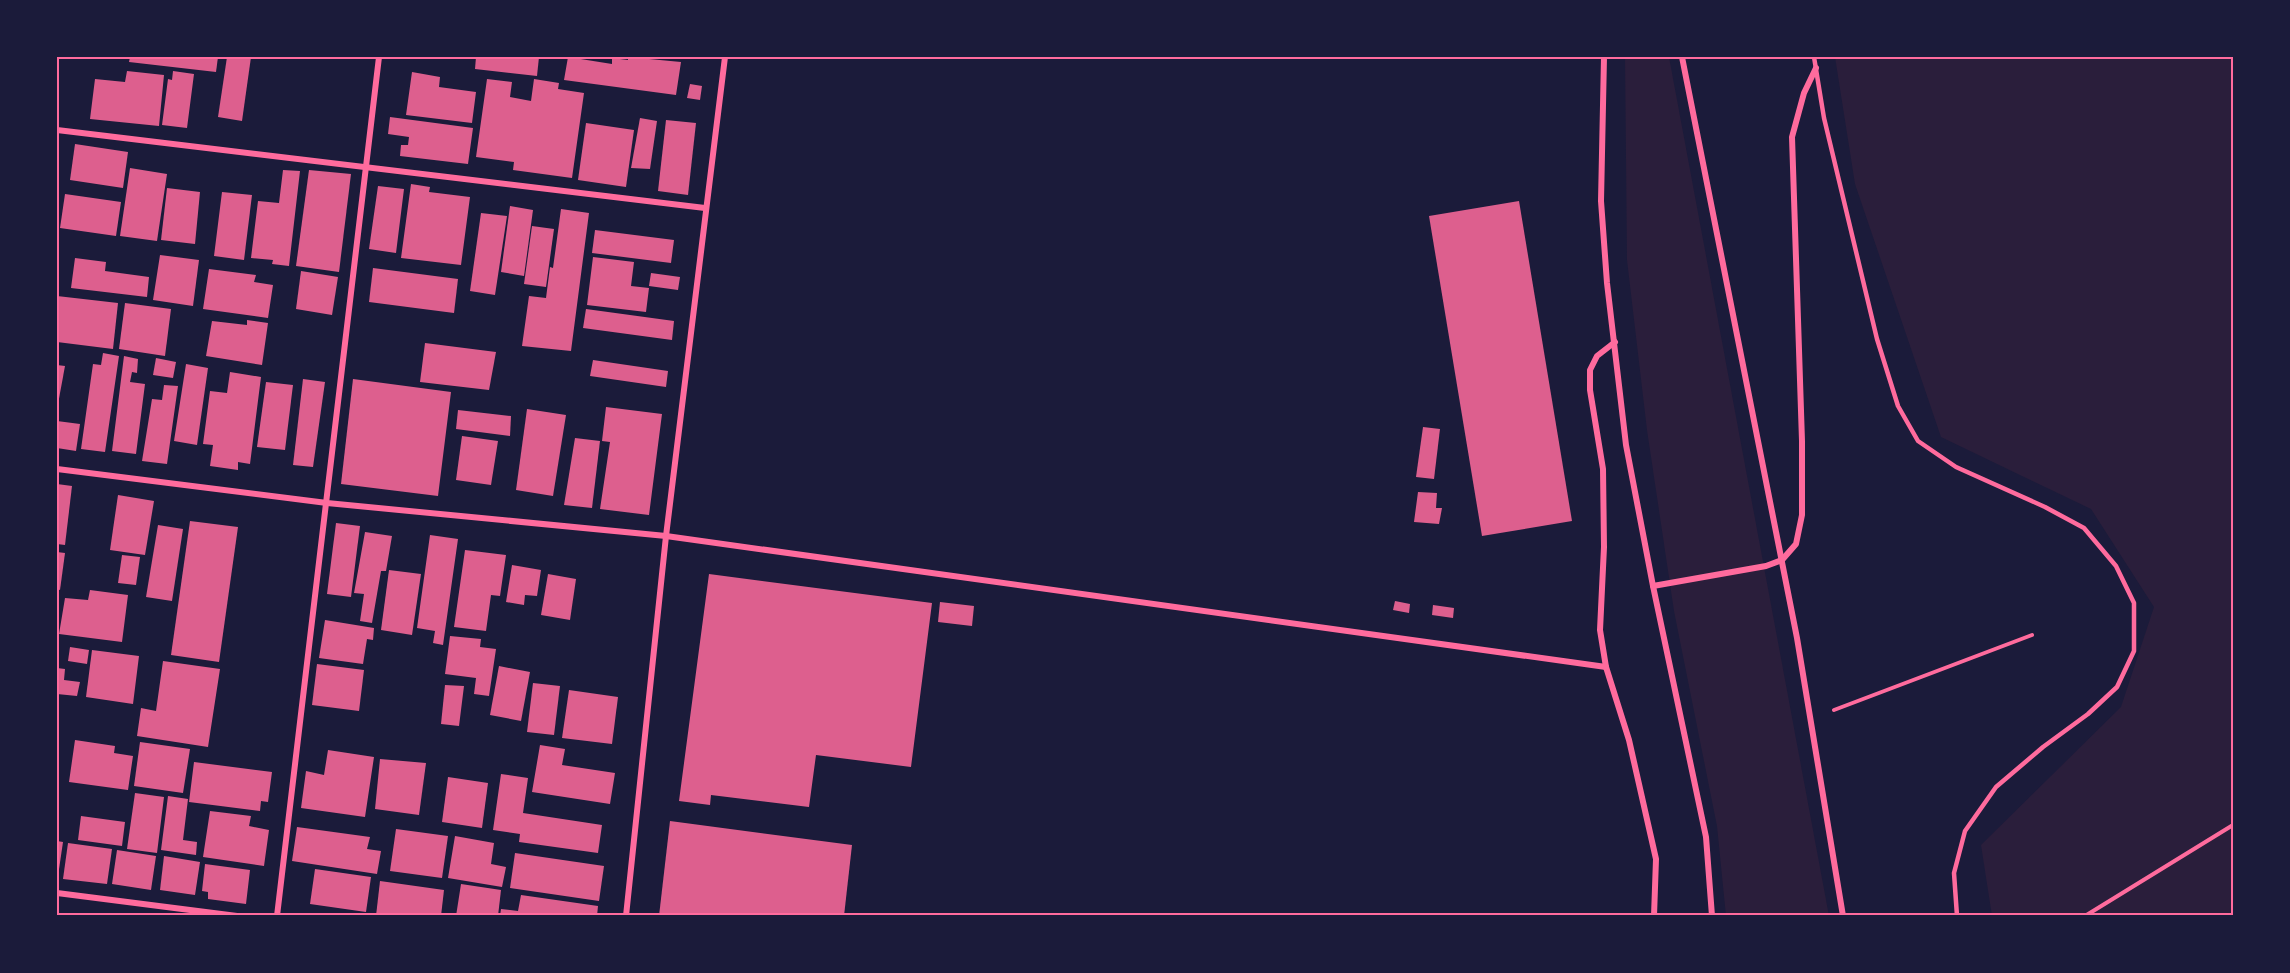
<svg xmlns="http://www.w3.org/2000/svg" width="2290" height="973" font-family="Cabin,sans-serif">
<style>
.green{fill:#2a1e3b}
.building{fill:#dd5f8e}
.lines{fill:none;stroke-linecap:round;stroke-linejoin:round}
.path{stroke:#ff6b9d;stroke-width:4}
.service{stroke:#ff6b9d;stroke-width:4.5}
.minor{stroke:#ff6b9d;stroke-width:6}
.neatline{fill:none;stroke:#ff6b9d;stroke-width:2}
</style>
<rect width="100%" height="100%" fill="#1b1b3a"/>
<g class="green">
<polygon points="1625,57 1669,57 1829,916 1726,916 1717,826 1674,611 1647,430 1627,260"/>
<polygon points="1835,57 2233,57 2233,916 1992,916 1981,845 2121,707 2154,607 2091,509 1941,437 1855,184"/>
</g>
<g class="building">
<polygon points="130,57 218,57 216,72 129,62"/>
<polygon points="227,57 251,57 242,121 218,117"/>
<polygon points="476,57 539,57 537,76 475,69"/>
<polygon points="568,57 612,64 612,58 628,60 628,57 681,62 676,95 564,80"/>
<polygon points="127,71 164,75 159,126 90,119 95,79 125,82"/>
<polygon points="173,71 194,74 187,128 162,125 168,79 172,80"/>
<polygon points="412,72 440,77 439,87 476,92 472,123 406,115"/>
<polygon points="487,79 512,82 510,97 531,101 534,79 559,83 558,89 584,93 572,178 513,170 514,162 476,157"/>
<polygon points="690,84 702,86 700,100 687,98"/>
<polygon points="390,117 473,128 468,164 400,156 401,145 408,145 409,137 388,134"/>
<polygon points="640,118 657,121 650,169 631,168"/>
<polygon points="666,120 696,123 688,195 658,191"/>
<polygon points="586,123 634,130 626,187 578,180"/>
<polygon points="75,144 128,152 123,188 70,180"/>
<polygon points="130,168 167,174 157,241 120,236"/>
<polygon points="283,170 300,171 289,266 272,264 273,260 251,258 258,201 279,203"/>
<polygon points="309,170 351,174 339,272 296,266"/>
<polygon points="411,184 430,187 429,192 470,197 461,265 401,258"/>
<polygon points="378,186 404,189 396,253 369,249"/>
<polygon points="167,188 200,192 195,244 161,240"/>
<polygon points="222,192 252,195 244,260 214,256"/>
<polygon points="65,194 121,202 116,236 60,228"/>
<polygon points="1519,201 1572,521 1482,536 1429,216"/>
<polygon points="510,206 533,210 524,276 501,272"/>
<polygon points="561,209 589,213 571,351 522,346 529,296 546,298 550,267 553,268"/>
<polygon points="481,213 507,216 495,295 470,291"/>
<polygon points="532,226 554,229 546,287 524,284"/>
<polygon points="595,230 674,240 671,263 592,253"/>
<polygon points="160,255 199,260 193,306 153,300"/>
<polygon points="593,257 634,262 631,286 649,288 646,312 587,305"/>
<polygon points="75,258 106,262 105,271 149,277 147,297 71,288"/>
<polygon points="373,268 458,279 454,313 369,302"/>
<polygon points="209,269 256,275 254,282 273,285 268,318 203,309"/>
<polygon points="301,271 338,277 332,315 296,309"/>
<polygon points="651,273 680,277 678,290 649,286"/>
<polygon points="57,296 118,303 113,349 57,342"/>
<polygon points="125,303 171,309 165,356 119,349"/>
<polygon points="586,309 674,321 672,340 583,328"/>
<polygon points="247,320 268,323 262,365 206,356 212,321 247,325"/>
<polygon points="425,343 496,352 489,390 420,382"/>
<polygon points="103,353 119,356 105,452 81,449 93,364 101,365"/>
<polygon points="124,356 138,359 137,373 132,372 130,382 145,384 136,454 112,451"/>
<polygon points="156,358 176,362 173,378 153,375"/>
<polygon points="593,360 668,371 666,387 590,376"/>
<polygon points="186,364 208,368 197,445 174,441"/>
<polygon points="57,365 65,366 58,404 57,404"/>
<polygon points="230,372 261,377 250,464 238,462 238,470 210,466 213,445 203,444 210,391 227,393"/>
<polygon points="303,379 325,382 313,467 293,465"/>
<polygon points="353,379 451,392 438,496 341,484"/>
<polygon points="266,382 293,385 285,450 257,447"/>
<polygon points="164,385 178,386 167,464 142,461 152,399 162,400"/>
<polygon points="606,407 662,414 649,515 600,509 610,442 602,441"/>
<polygon points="527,409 566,415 553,496 516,490"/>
<polygon points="458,410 511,416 510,436 456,429"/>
<polygon points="57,421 80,424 76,451 57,448"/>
<polygon points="1423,427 1440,429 1434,479 1416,477"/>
<polygon points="462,436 498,441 491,485 456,480"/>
<polygon points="575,438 600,441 592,508 564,505"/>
<polygon points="57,484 72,486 65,545 57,544"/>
<polygon points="1418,492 1437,493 1436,508 1442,508 1439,524 1414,522"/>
<polygon points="118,495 154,501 145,555 110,550"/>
<polygon points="190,521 238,527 219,662 171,655"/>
<polygon points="336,523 360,526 351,597 327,594"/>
<polygon points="158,525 183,529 172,601 146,597"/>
<polygon points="365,532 392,536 386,571 381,571 372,623 360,621 364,594 354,593"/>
<polygon points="430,535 458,539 443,645 433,643 435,631 417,628"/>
<polygon points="465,550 506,555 500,596 491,595 486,631 454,627"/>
<polygon points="57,552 65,553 60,590 57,589"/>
<polygon points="122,555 140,557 136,585 118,583"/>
<polygon points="512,565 541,570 537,596 525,595 524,605 506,602"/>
<polygon points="389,570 421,574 412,635 381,630"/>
<polygon points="548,574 576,579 570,620 541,615"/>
<polygon points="709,574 932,603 911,767 816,755 809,807 711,795 710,805 679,801"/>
<polygon points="90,590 128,595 122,642 59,634 65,598 88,600"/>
<polygon points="1395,601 1410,604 1409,613 1393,610"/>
<polygon points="940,602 974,606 972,626 938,622"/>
<polygon points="1433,605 1454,608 1453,618 1432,615"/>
<polygon points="325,620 374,628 373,640 367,639 363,664 319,658"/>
<polygon points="450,636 481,639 480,647 496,649 489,696 474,694 476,678 445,674"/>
<polygon points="70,647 89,650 87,664 68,661"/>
<polygon points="92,650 139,656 133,704 86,697"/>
<polygon points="163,661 220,669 208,747 137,736 141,708 156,711"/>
<polygon points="317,664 364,670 359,711 312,705"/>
<polygon points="499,666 530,672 521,721 490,715"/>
<polygon points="57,668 65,669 64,680 80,682 77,696 57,694"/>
<polygon points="533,683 560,686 554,735 527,732"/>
<polygon points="445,685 464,686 459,726 441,724"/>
<polygon points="569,690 618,697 612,744 562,738"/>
<polygon points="75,740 115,746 114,753 133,756 128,790 69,782"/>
<polygon points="140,742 190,749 183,793 134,786"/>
<polygon points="540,745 565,749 562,765 615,773 610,804 532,792"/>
<polygon points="328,750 374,757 365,817 301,808 306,771 324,775"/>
<polygon points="380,759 426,763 419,815 375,809"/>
<polygon points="194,762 272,772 268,802 261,801 260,811 189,802"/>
<polygon points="501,774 528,778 523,813 602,825 598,853 519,842 520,834 493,830"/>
<polygon points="448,777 488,783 482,828 442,822"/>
<polygon points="135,793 164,797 157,853 127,849"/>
<polygon points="168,796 188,799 183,840 197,842 196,855 161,850"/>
<polygon points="210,811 251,816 249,826 269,830 264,866 203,857"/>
<polygon points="81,816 125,822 122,846 78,840"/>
<polygon points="670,821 852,845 844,916 659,916"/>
<polygon points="297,827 370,837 367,849 381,851 377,874 292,861"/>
<polygon points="396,829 448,836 442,878 390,871"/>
<polygon points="455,836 494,843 491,864 506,867 502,887 448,878"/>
<polygon points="57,841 63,842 58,876 57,876"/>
<polygon points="68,843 112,849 107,884 63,879"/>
<polygon points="117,850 156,856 151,890 112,884"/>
<polygon points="515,853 604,866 599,901 510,888"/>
<polygon points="164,856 200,862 195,895 160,890"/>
<polygon points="205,864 250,870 246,904 208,899 208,892 202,891"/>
<polygon points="315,869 371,877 366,912 310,904"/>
<polygon points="380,881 444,890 441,916 376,916"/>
<polygon points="461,884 501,890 498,916 456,916"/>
<polygon points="521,895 598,906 597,916 500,916 501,909 518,911"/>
</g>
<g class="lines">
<g class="path">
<polyline points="1834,710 2032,635"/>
<polyline points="2085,916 2233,825"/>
</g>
<polyline class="service" points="1814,57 1824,118 1877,339 1898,406 1918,441 1956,467 2045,507 2084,528 2116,566 2134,603 2134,651 2117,687 2088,714 2043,747 1996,787 1965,831 1954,873 1957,916"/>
<g class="minor">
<polyline points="1604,57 1601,201 1607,283 1626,445 1653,586 1706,837 1712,916"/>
<polyline points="1682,57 1797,638 1843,916"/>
<polyline points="57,130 705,208"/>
<polyline points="1615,342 1597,356 1590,370 1590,390 1603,469 1604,547 1600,630 1606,667 1629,740 1656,859 1654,916"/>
<polyline points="57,469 327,503 666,536 1606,667"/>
<polyline points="1653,586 1766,566 1782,560 1796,544 1802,515 1802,441 1792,137 1804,93 1816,68"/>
<polyline points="57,893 237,916"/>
<polyline points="277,916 379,57"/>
<polyline points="626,916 666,536 725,57"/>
</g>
</g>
<rect width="2290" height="973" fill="none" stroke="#1b1b3a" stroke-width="117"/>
<rect x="58" y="58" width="2174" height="856" class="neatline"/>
</svg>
